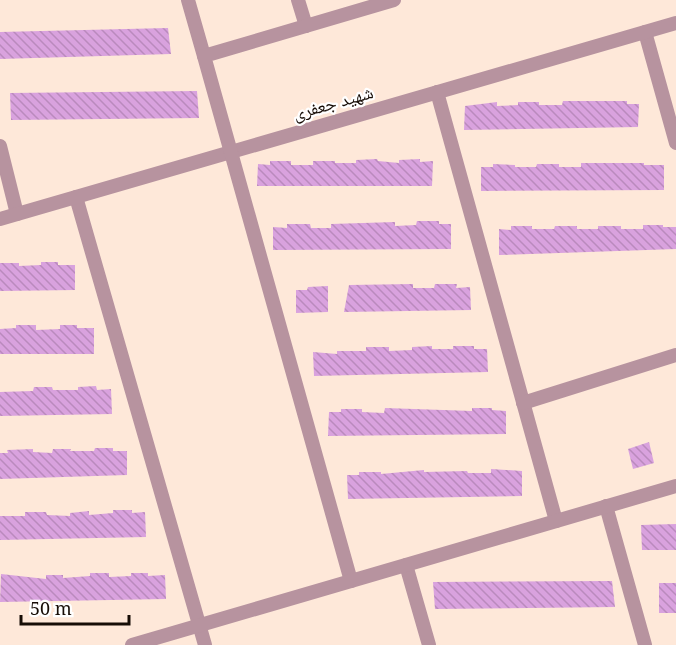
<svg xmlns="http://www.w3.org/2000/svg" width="676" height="645" font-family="'Noto Serif','Noto Naskh Arabic',serif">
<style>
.built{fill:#fee8d9}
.building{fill:url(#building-back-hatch)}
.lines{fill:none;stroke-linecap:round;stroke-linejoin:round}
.minor{stroke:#b7939f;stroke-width:14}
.labels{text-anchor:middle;stroke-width:4.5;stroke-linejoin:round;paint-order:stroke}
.street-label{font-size:18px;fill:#170d06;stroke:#fff}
</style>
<defs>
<pattern id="building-back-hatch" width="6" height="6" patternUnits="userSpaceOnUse" patternTransform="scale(1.5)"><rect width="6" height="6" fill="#d9a2de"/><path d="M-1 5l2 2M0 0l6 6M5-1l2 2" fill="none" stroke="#ba8abd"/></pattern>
</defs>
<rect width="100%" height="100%" fill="#fbf5f1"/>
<rect class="built" x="0" y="0" width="676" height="645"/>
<g class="building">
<polygon points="168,28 171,54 0,59 0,32"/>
<polygon points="197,91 199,118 11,120 10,93"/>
<polygon points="563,101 627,101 627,104 639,104 638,127 464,130 465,106 497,102 497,106 518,105 518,102 539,102 539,105 562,105"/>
<polygon points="377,159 378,161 399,163 399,160 420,159 420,162 433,161 432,186 257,186 258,164 270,165 270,161 291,161 291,165 313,165 313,161 335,161 335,163 356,163 356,160"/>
<polygon points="581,163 644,163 644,165 664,165 664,190 481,191 481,167 493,167 493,164 515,165 515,167 536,167 537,164 559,164 559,167 581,167"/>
<polygon points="417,221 439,221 439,224 451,224 451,249 273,250 273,227 287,228 287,224 310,224 311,228 331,228 331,224 395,222 395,226 416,225"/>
<polygon points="643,225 663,225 663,227 676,227 676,249 499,255 499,229 511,230 511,226 532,226 532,229 554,229 555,226 577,226 577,229 598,229 598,226 621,226 621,229 643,229"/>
<polygon points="41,262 58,262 58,265 75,265 75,290 0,291 0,263 19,263 19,266 41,265"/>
<polygon points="413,284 413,288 434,288 435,284 457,284 456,288 470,287 471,310 344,312 349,285"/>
<polygon points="328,286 328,312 296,313 296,290 307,290 308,287"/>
<polygon points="16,325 36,325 36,330 60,329 60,325 77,325 77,328 94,328 94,354 0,354 0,329 16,328"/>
<polygon points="432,346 432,349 453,349 453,346 474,346 474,349 487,349 488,372 314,376 313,352 337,354 337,351 366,351 366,347 389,347 389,351 412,350 412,347"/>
<polygon points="96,386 97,390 111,389 112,414 0,416 0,392 33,391 34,387 52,387 53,390 78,390 78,387"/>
<polygon points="385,408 472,411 472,408 492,408 492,410 506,411 506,434 328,436 329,412 341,412 341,409 362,409 362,412 384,413"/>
<polygon points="649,442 654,463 633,469 628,449"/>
<polygon points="95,448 113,448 113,451 127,451 127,475 0,479 0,453 8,453 7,450 33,449 33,452 52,453 53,449 71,449 70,451 94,451"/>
<polygon points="491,469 522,471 522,496 348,499 347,475 359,475 359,472 381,472 381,474 424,470 424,472 467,471 468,473 491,473"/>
<polygon points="113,510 132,510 132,513 145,512 146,537 0,540 0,516 25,516 25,512 46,512 47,515 70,516 70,513 89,511 89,515 113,513"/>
<polygon points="676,524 676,550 642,550 641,525"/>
<polygon points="90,573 109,573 109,577 131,576 131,573 148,573 148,576 165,575 166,599 0,602 1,574 46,579 46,575 63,575 63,578 90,576"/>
<polygon points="612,581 615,607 435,609 433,582"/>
<rect x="659" y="583" width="17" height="30"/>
</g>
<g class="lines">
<g class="minor">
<polyline points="188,0 204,56"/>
<polyline points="298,0 306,26"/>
<polyline points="645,32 676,143"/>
<polyline points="437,92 556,521"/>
<polyline points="0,146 17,214"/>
<polyline points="76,197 205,645"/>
<polyline points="0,219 676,23"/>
<polyline points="523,403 676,355"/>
<polyline points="606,506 645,645"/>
<polyline points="406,565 429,645"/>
<polyline points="351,581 204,56 394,0"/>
<polyline points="132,645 676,486"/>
</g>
</g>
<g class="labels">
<g class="street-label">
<text transform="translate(333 103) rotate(-16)" y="6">شهید جعفری</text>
</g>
</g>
<path d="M21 615v9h108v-9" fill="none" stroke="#170d06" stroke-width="3"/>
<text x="30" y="615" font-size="18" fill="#170d06" stroke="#ffffff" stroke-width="4.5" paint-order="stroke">50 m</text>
</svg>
